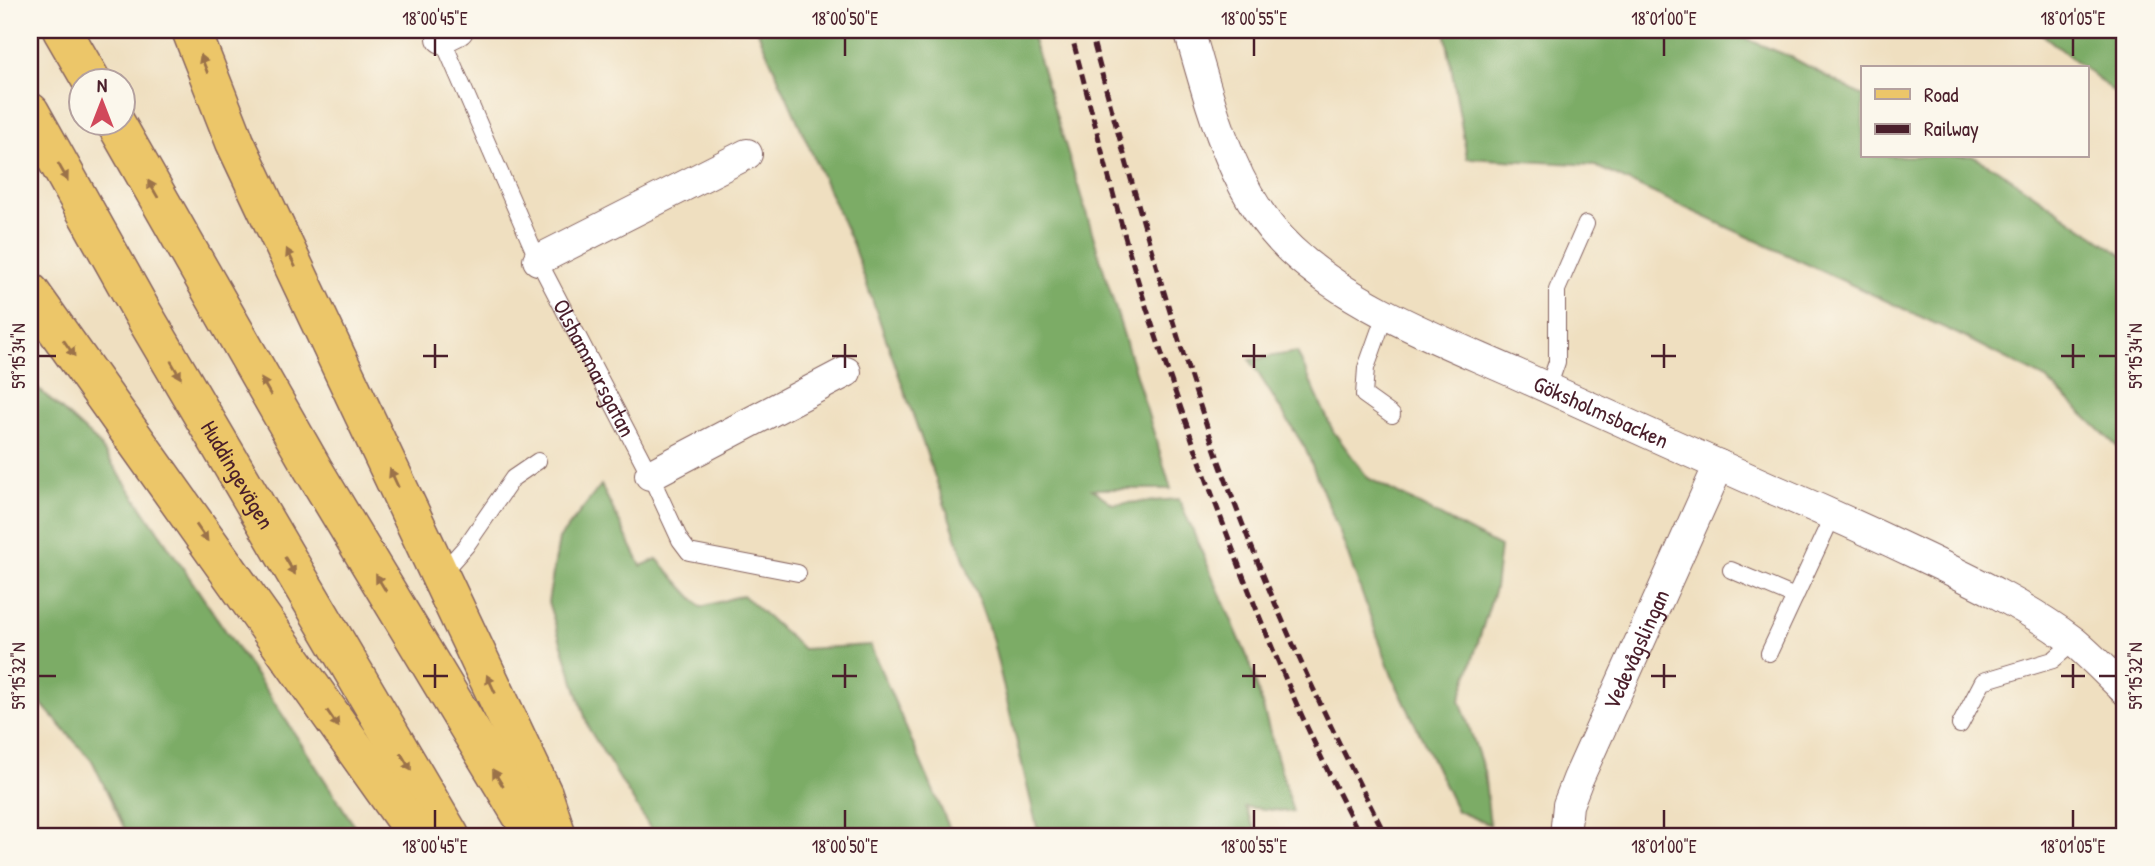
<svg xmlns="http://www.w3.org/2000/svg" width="2155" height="866" font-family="'Patrick Hand',sans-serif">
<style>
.forest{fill:#7cac66;stroke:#636648;stroke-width:2}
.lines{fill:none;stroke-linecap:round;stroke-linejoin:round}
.lane-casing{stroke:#84625f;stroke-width:18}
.street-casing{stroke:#84625f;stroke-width:32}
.primary-casing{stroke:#84625f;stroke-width:41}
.lane{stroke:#fff;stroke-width:16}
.street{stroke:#fff;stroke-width:30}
.primary{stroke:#ecc669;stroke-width:38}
.rail{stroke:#4a1f2b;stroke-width:5;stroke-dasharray:10 5;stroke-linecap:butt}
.oneway{fill:#9b724a}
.ticks{fill:none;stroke:#4a1f2b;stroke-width:2.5}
.labels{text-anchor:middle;stroke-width:7;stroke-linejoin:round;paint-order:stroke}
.street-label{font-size:23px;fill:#4a1f2b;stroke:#fbf7ec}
.neatline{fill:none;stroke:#4a1f2b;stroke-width:2.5}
.ticks-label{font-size:18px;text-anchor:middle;fill:#4a1f2b}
</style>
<rect width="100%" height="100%" fill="#fbf7ec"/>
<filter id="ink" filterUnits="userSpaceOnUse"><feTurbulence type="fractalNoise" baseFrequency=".0143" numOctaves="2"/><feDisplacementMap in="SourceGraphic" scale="14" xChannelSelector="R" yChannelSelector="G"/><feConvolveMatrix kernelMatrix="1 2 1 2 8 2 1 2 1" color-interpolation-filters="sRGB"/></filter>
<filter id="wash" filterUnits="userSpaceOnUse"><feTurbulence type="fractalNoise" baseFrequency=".00686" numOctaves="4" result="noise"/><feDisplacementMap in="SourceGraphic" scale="28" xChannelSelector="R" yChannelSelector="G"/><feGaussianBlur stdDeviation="1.57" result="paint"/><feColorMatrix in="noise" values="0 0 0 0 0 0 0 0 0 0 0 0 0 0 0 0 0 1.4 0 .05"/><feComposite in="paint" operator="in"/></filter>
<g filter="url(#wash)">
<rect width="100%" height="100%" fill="#efdfc0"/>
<g class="forest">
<polygon points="757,30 1030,30 1171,489 1092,489 1113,504 1179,499 1250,663 1293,812 1245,807 1258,836 1039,836 992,638 852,243"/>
<polygon points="1445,30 1724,30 1791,57 1863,96 1863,156 1972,156 1997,169 2125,257 2125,454 2046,379 1962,336 1593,165 1467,158"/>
<polygon points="2037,30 2125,30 2125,101"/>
<polygon points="1297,352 1333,431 1368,478 1500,547 1495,588 1460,700 1484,771 1490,825 1457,811 1392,676 1340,533 1305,448 1250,360"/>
<polygon points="30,381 98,443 280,711 361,836 128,836 93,762 30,691"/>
<polygon points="601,485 641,566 657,559 701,607 743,595 803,649 870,645 953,836 655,836 589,729 548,602 559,539"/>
</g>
</g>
<g filter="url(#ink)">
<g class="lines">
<g class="lane-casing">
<g id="lane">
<path id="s1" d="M440 34 538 260 650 475 680 540 689 552 798 573"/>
<polyline points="1386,312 1366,368 1364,395 1392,415"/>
<polyline points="1548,388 1557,362 1557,290 1586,224"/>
<polyline points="1731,570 1795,597"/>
<polyline points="441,574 466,546 513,478 538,461"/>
<polyline points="1769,653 1833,515"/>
<polyline points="1960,725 1983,681 2053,660 2074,642"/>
</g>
</g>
<g class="street-casing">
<g id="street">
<path id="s2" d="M1189 30C1211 105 1232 195 1291 250 1352 307 1441 340 1517 374 1600 411 1684 450 1768 487 1820 509 1871 532 1921 556 1974 581 2026 606 2073 641 2091 656 2108 674 2125 690"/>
<polyline points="442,38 458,30"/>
<polyline points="538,260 747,154"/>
<polyline points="650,475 846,372"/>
<path id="s3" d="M1565 836 1568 805 1578 779 1719 465"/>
</g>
</g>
<g class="primary-casing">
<g id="primary">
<polyline points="62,30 91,80"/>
<polyline points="191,30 235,142 543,794 557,836"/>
<path id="s4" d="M30 112 142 312 450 836"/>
<polyline points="115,122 313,469 534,836"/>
<polyline points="30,292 417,836"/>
</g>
</g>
<use href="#lane" class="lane"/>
<use href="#street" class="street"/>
<use href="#primary" class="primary"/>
<g class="rail">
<path d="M1070 30C1092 110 1111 191 1135 271 1157 343 1183 415 1209 486 1253 605 1301 724 1361 836"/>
<path d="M1090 30C1128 171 1167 311 1215 450 1262 583 1321 711 1386 836"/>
</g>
</g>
<defs><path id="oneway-solid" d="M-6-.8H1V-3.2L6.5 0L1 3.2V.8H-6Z" transform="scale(1.75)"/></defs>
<g class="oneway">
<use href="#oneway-solid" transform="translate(204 64) rotate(-111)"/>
<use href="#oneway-solid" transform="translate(63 172) rotate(61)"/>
<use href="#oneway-solid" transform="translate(153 189) rotate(-120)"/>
<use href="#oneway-solid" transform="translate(291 258) rotate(-116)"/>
<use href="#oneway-solid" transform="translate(69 348) rotate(55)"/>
<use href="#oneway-solid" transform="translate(176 370) rotate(60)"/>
<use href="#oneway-solid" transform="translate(266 387) rotate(-120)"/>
<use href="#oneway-solid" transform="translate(394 478) rotate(-115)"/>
<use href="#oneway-solid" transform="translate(202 533) rotate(55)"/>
<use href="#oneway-solid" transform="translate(290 566) rotate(59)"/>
<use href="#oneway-solid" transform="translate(381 583) rotate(-121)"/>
<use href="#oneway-solid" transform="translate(491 684) rotate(-115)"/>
<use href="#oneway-solid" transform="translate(333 719) rotate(55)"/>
<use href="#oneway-solid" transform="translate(406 762) rotate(59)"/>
<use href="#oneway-solid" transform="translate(498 778) rotate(-121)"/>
</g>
</g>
<path class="ticks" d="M435 38V56M845 38V56M1254 38V56M1664 38V56M2073 38V56M435 344V368M845 344V368M1254 344V368M1664 344V368M2073 344V368M38 356H56M423 356H448M832 356H857M1242 356H1266M1651 356H1676M2061 356H2085M2099 356H2116M435 664V688M845 664V688M1254 664V688M1664 664V688M2073 664V688M38 676H56M423 676H448M832 676H857M1242 676H1266M1651 676H1676M2061 676H2085M2099 676H2116M435 810V828M845 810V828M1254 810V828M1664 810V828M2073 810V828"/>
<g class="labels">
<g class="street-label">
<text dy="8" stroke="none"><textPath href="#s1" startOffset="368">Olshammarsgatan</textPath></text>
<text dy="8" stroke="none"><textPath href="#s2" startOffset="597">Göksholmsbacken</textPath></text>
<text dy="8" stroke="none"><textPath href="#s4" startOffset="418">Huddingevägen</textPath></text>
<text dy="8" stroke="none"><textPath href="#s3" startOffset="201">Vedevågslingan</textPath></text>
</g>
</g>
<rect width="2155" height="866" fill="none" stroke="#fbf7ec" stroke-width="77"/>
<rect x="1861" y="66" width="228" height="91" fill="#fbf7ec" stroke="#b4a19f" stroke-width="2"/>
<rect x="1875" y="89" width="35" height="10" fill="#ecc669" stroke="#b4a19f" stroke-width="2"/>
<text x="1924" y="102" font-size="21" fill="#4a1f2b">Road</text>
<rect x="1875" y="124" width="35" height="10" fill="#4a1f2b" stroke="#b4a19f" stroke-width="2"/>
<text x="1924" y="136" font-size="21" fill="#4a1f2b">Railway</text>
<g transform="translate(102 102)"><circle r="33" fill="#fbf7ec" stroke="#b4a19f" stroke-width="2"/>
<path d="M0-5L12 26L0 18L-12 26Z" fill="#d1495b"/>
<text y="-10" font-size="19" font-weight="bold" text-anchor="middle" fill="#4a1f2b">N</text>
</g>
<rect x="38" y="38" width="2078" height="790" class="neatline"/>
<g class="ticks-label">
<text x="435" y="25">18°00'45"E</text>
<text x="845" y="25">18°00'50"E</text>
<text x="1254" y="25">18°00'55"E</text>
<text x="1664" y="25">18°01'00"E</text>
<text x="2073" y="25">18°01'05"E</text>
<text transform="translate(19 356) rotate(-90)" y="6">59°15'34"N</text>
<text transform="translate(2136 356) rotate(-90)" y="6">59°15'34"N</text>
<text transform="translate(19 676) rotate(-90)" y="6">59°15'32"N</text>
<text transform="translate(2136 676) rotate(-90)" y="6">59°15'32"N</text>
<text x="435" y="853">18°00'45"E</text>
<text x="845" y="853">18°00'50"E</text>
<text x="1254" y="853">18°00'55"E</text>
<text x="1664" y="853">18°01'00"E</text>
<text x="2073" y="853">18°01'05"E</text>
</g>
</svg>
